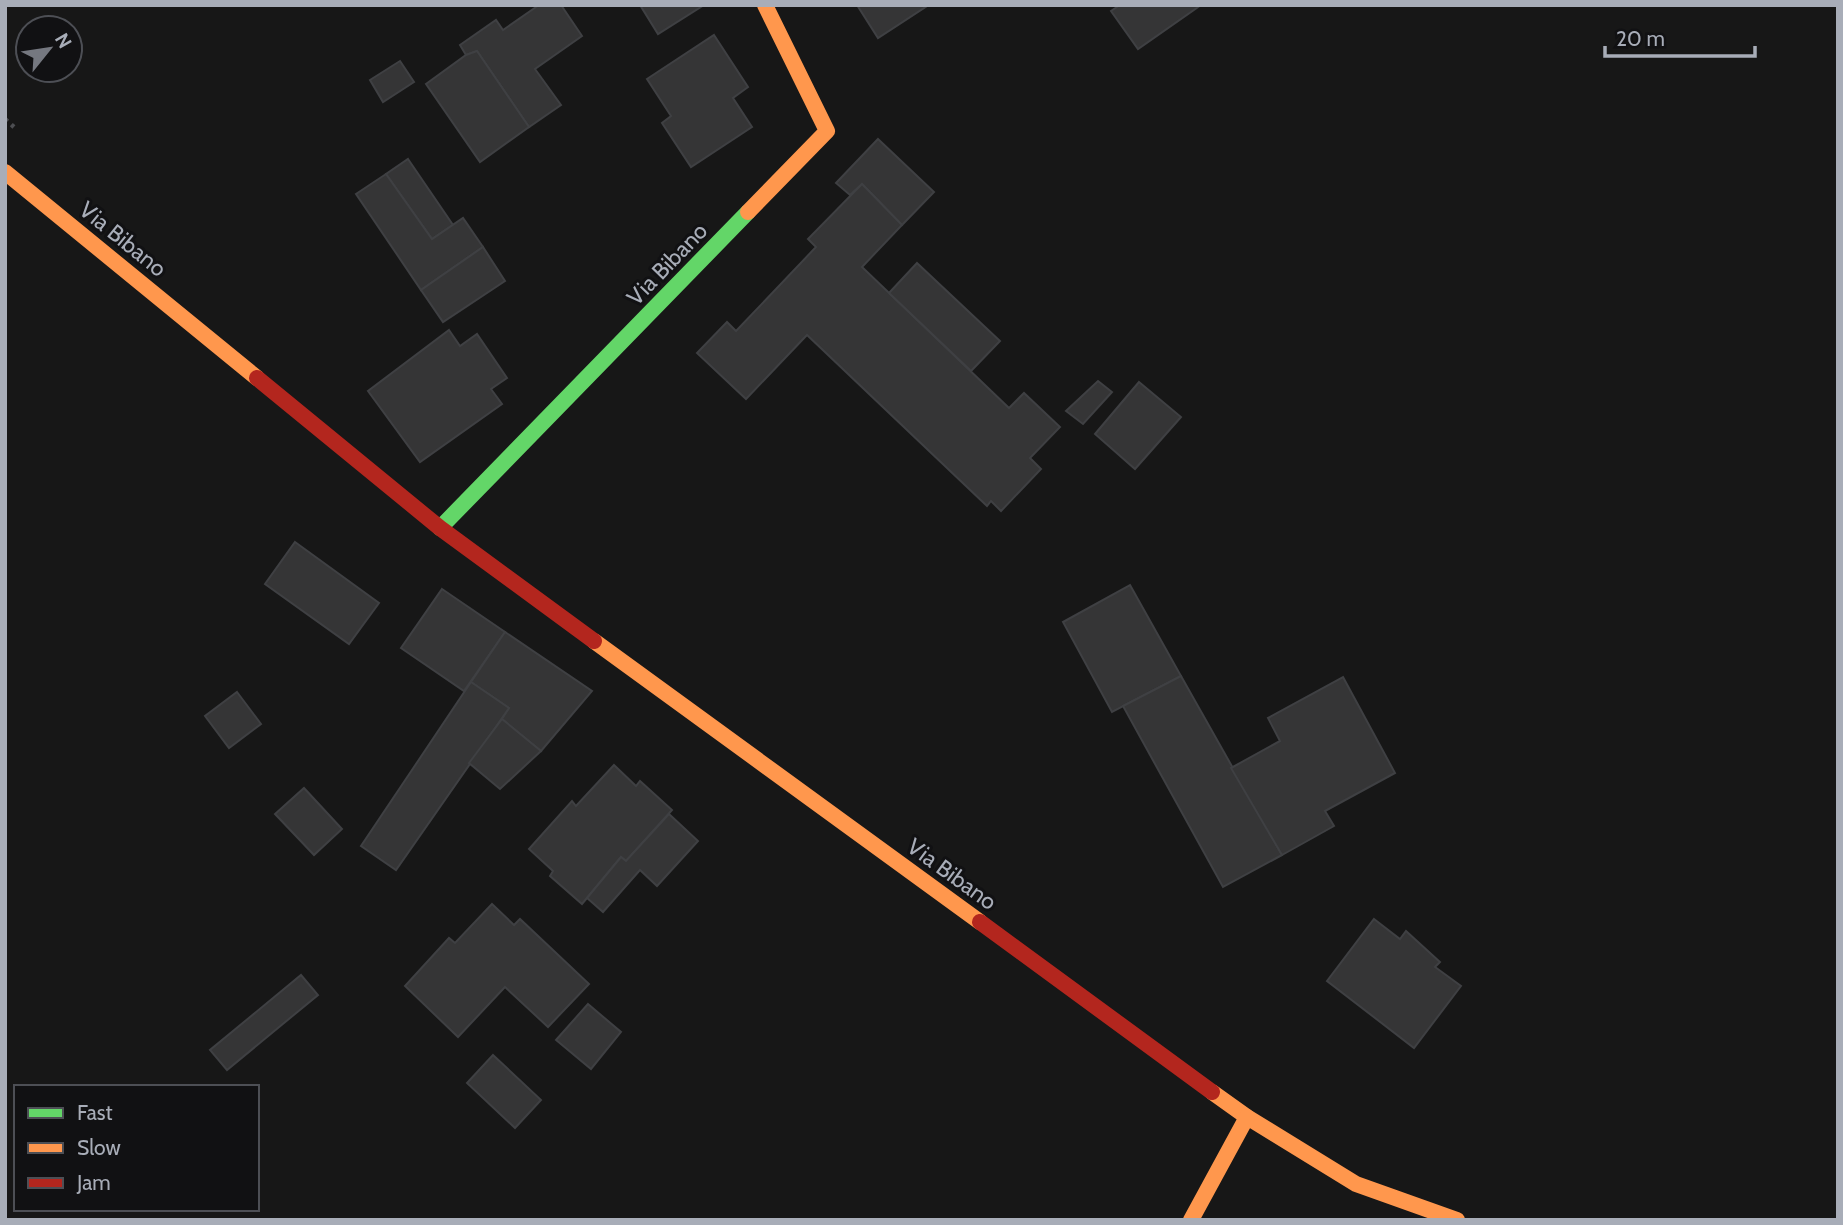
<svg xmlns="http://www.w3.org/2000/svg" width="1843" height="1225" font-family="Cabin,sans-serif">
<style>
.building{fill:#353536;stroke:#3f4043;stroke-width:2}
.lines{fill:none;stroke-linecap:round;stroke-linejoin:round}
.path{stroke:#4d4e52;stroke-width:4.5;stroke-dasharray:3.5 5;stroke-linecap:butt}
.fast{stroke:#63d668;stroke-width:16}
.slow{stroke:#ff974d;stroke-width:16}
.jam{stroke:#b3261e;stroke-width:16}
.labels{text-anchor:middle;stroke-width:6;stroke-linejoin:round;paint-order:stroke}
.street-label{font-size:23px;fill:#a8adb8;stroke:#111113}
</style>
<rect width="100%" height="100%" fill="#171717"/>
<g class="building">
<polygon points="539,5 561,5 582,36 535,69 561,105 529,127 477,51 466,55 460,45 496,20 503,30"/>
<polygon points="640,5 704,5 658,34"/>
<polygon points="857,5 926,5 927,6 878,38"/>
<polygon points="1120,5 1201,5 1138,49 1111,11"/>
<polygon points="714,35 748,87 733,98 752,127 691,167 662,123 671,116 647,79"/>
<polygon points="477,51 529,127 480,162 426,84 466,55"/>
<polygon points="400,61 414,82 383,102 370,80"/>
<polygon points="878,139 934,192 902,225 862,184 850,195 836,183"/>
<polygon points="408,159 453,225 432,239 386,174"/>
<polygon points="386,174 432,239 463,218 483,247 421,290 356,194"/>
<polygon points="862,184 902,225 862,267 1009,408 1024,393 1060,427 1030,458 1041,469 1001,511 991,501 987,506 807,335 746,399 697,353 727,322 736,331 816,247 808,239"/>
<polygon points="483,247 505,281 443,322 421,290"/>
<polygon points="917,263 1000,341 971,371 889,293"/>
<polygon points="449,330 460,346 477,334 507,378 491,389 502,404 420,462 368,391"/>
<polygon points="1098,381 1112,392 1083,424 1066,411"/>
<polygon points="1139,382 1181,417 1135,469 1095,434"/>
<polygon points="295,542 379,603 349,644 265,584"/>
<polygon points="1130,585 1181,676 1112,712 1063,622"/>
<polygon points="442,589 505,632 464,691 401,648"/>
<polygon points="505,632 592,691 541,751 502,719 509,708 471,682"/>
<polygon points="1181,676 1282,855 1223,887 1123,706"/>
<polygon points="1343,677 1395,773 1325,811 1334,826 1282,855 1231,768 1280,741 1268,718"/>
<polygon points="471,682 509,708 396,870 361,846"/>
<polygon points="237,692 261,724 229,748 205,716"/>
<polygon points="502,719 541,751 500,789 469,763"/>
<polygon points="614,765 636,786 640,781 672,810 626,861 621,857 582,904 550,876 553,871 529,849 572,801 576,806"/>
<polygon points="304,788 342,829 314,855 275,814"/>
<polygon points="669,814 698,841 657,886 640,870 603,912 587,898 621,857 626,861"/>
<polygon points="492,904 514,925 520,919 589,984 548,1027 505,987 458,1037 405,986 449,938 455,943"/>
<polygon points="1374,919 1400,939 1406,931 1440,962 1435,967 1461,986 1414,1048 1327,981"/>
<polygon points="301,975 318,995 227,1070 210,1050"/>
<polygon points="588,1004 621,1032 591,1069 556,1040"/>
<polygon points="493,1055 541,1100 515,1128 467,1083"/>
</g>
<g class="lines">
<polyline class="path" points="5,119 15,128"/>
<polyline class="fast" points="440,528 748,212"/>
<g class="slow">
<polyline points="5,172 257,378"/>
<polyline points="748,212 827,131 765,5"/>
<polyline points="594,641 980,922"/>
<polyline points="1212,1092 1247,1117 1356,1184 1457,1220"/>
<polyline points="1191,1220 1247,1117"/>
</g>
<g class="jam">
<polyline points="257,378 440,528 594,641"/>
<polyline points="980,922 1212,1092"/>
</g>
</g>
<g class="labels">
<g class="street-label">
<text transform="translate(123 239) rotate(39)" y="8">Via Bibano</text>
<text transform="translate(667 264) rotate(-46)" y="8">Via Bibano</text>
<text transform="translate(952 874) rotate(36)" y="8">Via Bibano</text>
</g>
</g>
<rect width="1843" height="1225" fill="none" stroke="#a8adb8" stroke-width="14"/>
<rect x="14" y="1085" width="245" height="126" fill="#111113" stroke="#4d4f55" stroke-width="2"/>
<rect x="28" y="1108" width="35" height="10" fill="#63d668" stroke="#4d4f55" stroke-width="2"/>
<text x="77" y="1120" font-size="21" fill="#a8adb8">Fast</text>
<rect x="28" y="1143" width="35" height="10" fill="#ff974d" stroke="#4d4f55" stroke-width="2"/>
<text x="77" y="1155" font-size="21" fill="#a8adb8">Slow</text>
<rect x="28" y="1178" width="35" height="10" fill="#b3261e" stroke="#4d4f55" stroke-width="2"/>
<text x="77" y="1190" font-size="21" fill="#a8adb8">Jam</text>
<g transform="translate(49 49) rotate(60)"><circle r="33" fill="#111113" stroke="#4d4f55" stroke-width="2"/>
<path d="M0-5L12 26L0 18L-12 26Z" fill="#757880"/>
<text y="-10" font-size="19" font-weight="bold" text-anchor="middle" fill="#a8adb8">N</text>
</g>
<path d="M1605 46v10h150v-10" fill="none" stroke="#a8adb8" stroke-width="3.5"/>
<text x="1616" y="46" font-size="21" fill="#a8adb8" stroke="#111113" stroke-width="5" paint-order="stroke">20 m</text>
</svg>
